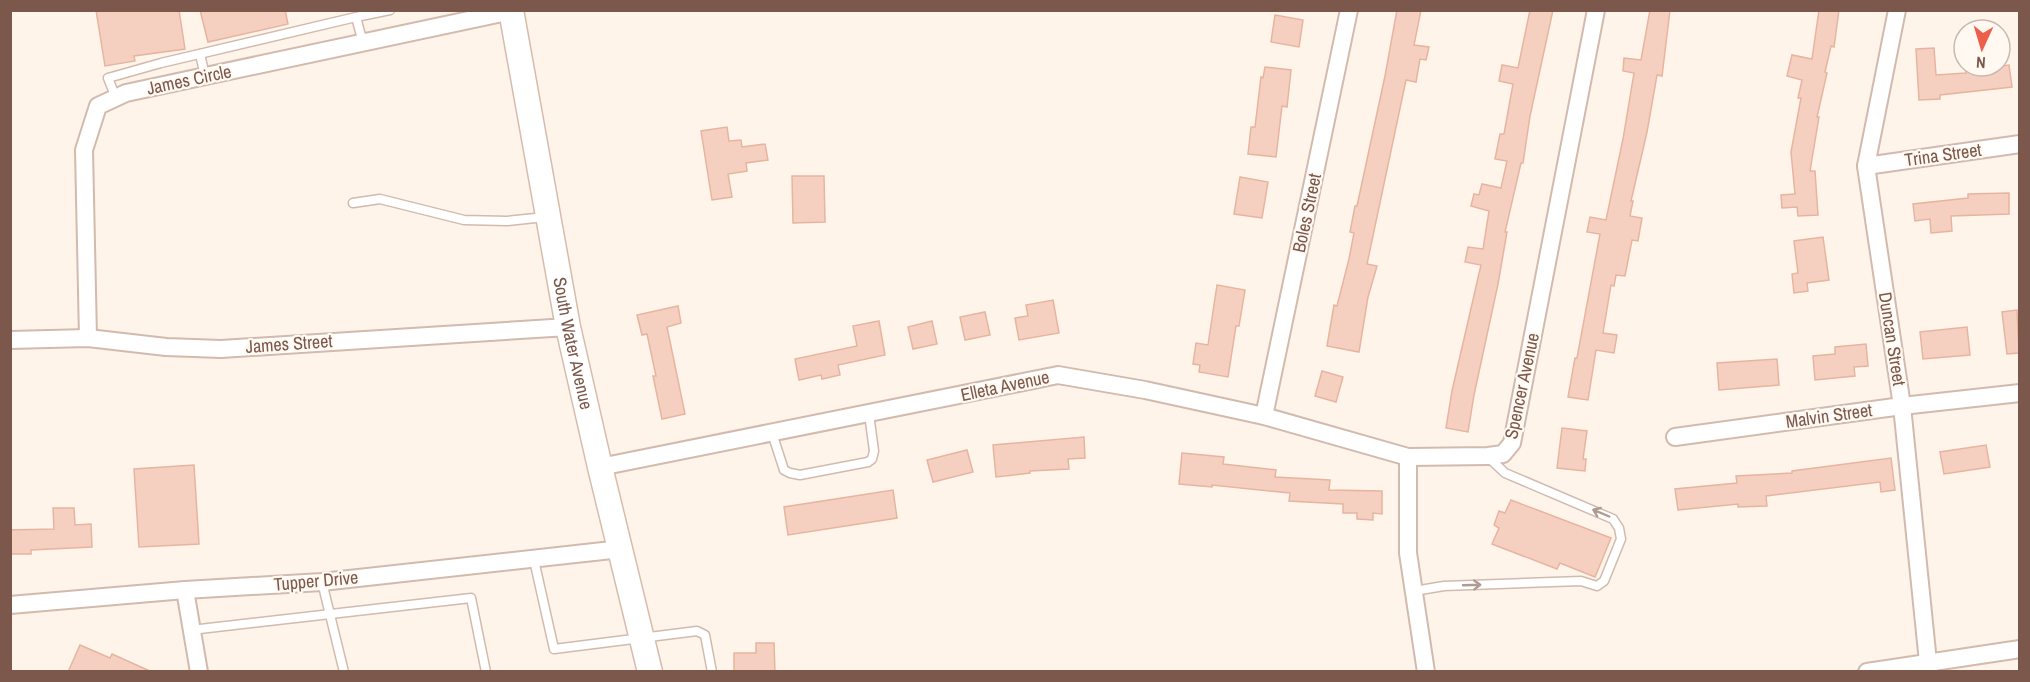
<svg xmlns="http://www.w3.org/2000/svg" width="2030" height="682" font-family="'Archivo Narrow',sans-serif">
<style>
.building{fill:#f5d0c0;stroke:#e8b4a0;stroke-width:1.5}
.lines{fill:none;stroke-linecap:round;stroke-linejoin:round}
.service-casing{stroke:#d2baae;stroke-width:11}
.minor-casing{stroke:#d2baae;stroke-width:20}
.secondary-casing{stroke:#d7bcae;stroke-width:27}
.service{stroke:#fff;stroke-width:8}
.minor{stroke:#fff;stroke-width:16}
.secondary{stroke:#fff;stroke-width:24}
.oneway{stroke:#b09b93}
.labels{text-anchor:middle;stroke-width:4.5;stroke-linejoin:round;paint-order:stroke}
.street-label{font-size:18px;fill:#7b584b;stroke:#fff9f2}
</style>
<rect width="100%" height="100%" fill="#fef4ea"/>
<g class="building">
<polygon points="96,10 179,10 185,49 134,56 135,61 105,66"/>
<polygon points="200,10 285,10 288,24 208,42"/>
<polygon points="1397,10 1421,10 1414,45 1429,47 1426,60 1420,59 1416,82 1406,80 1367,264 1377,266 1368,297 1359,352 1327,346 1334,305 1337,306 1349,259 1354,233 1350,232 1355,206 1357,206 1385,76"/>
<polygon points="1530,10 1553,10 1530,116 1523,163 1521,163 1505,232 1507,232 1498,284 1474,395 1468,432 1446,428 1452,391 1481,265 1465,262 1468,247 1483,249 1489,211 1471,206 1474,194 1479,195 1482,184 1501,188 1507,161 1495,159 1500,134 1504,134 1513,84 1499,81 1502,65 1518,68"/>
<polygon points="1650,10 1670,10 1662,76 1657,75 1647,132 1631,201 1633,201 1630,216 1642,218 1638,241 1632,240 1625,276 1616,275 1614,286 1611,285 1603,333 1617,335 1614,353 1596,350 1588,400 1568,397 1575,358 1577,358 1600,234 1587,232 1590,217 1606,220 1623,139 1634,73 1623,71 1624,58 1641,60"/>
<polygon points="1819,10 1839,10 1834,47 1831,46 1825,72 1827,73 1817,117 1819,117 1810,171 1815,171 1818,215 1798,216 1797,207 1782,208 1781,195 1795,194 1791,152 1801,98 1798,98 1802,80 1787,76 1792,55 1812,59"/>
<polygon points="1275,15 1303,20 1299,47 1271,42"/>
<polygon points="1934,48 1936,75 1966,73 1966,71 2009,65 2012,87 1940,95 1940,99 1919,100 1916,49"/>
<polygon points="1265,67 1291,70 1287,107 1282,106 1276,157 1248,154 1251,127 1255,127 1261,77 1263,78"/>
<polygon points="727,127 729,141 741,140 742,147 765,144 768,160 746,163 747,171 728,174 732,197 712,200 701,131"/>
<polygon points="792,176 824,176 825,222 793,223"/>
<polygon points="1240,177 1268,182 1262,218 1234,214"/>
<polygon points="2009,193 2009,214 1951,216 1952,231 1931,233 1930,219 1915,221 1913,204 1968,198 1968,194"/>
<polygon points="1823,237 1829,280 1807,283 1808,291 1794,293 1792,274 1798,273 1794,241"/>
<polygon points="1217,285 1245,290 1239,326 1236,326 1228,377 1199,372 1200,365 1193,364 1196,343 1208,345"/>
<polygon points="1053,300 1059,333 1019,340 1015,318 1028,316 1026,305"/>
<polygon points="678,306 681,323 667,327 685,414 662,419 653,376 656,376 647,334 642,335 637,315"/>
<polygon points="2017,310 2019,353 2007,354 2002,312"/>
<polygon points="985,312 990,335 965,340 960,317"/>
<polygon points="879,321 885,355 838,365 840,375 822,379 821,375 799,380 795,359 857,346 853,326"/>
<polygon points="932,321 937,344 913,349 908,327"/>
<polygon points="1967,327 1970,355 1923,359 1920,332"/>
<polygon points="1866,344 1868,366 1854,367 1855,376 1815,380 1813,356 1835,354 1835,347"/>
<polygon points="1777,359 1779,385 1719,390 1717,363"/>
<polygon points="1322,371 1343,377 1336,402 1315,396"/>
<polygon points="1562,428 1587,431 1583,459 1586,459 1585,471 1557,468"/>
<polygon points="1084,437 1085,458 1068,459 1069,469 1030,471 1030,473 996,477 993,445"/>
<polygon points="1986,445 1990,467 1944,474 1940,452"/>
<polygon points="967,450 973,472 933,482 927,460"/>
<polygon points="1182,453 1224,457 1223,464 1276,470 1275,477 1330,480 1329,490 1382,491 1382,514 1373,513 1373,520 1357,519 1357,513 1343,513 1343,504 1289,501 1290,493 1212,485 1212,487 1179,484"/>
<polygon points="1891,458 1895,490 1881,492 1880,482 1766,496 1767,506 1738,507 1738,504 1678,510 1675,489 1737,483 1736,476 1792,473 1792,471"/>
<polygon points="194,465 199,544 139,547 134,469"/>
<polygon points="893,490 897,518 788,535 784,507"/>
<polygon points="1511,500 1611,538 1595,577 1560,563 1557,569 1492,544 1499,528 1494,525 1499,511 1505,513"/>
<polygon points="53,508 74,508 75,525 91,524 92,547 31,550 31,554 10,554 10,530 54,529"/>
<polygon points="756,643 774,643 775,672 734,672 734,653 756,653"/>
<polygon points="80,645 110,658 112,654 152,672 68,672"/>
</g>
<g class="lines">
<g class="service-casing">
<g id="service">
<polyline points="363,43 356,17 390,10"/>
<polyline points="200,54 205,76"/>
<polyline points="116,98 108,78 161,63 356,17"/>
<polyline points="353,203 380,199 464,220 507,221 545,217"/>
<polyline points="772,433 784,470 790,473 800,475 868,462 872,459 874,451 869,414"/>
<polyline points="534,560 554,649 697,631 705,635 712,672"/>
<polyline points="322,582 344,672"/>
<polyline points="1414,591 1444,586 1581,581 1597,586 1604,581 1621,539 1619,528 1613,519 1505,473 1488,457"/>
<polyline points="191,630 471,598 486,672"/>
</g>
</g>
<g class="minor-casing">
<g id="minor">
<polyline points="1897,10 1866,166 1902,406 1929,672"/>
<polyline points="1866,166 2020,144"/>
<polyline points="88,338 84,150 98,106 126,93 511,11"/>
<polyline points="10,340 88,338 166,347 221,349 568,327"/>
<polyline points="1264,416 1349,10"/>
<polyline points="1675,437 1902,406 2020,393"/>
<polyline points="1408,457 1408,553 1426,672"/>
<polyline points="600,467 1058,375 1145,390 1264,416 1408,457 1488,456 1503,454 1512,443 1596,10"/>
<polyline points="185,590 199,672"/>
<polyline points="10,605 185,590 322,582 621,549"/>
<polyline points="1867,672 2020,649"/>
</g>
</g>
<g class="secondary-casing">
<g id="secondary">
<path id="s1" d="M511 10 568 327 600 467 650 672"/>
</g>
</g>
<use href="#service" class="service"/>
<use href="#minor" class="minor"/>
<use href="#secondary" class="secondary"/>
</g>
<defs><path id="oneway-shaft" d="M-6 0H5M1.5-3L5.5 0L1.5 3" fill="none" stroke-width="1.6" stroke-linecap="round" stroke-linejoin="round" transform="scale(1.5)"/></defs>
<g class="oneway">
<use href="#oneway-shaft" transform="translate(1601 513) rotate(-157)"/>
<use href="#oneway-shaft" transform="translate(1472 585) rotate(-2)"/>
</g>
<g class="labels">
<g class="street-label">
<text transform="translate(189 80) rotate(-12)" y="6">James Circle</text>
<text transform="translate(1943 155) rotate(-8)" y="6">Trina Street</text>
<text transform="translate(1307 213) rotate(-78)" y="6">Boles Street</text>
<text transform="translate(1892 339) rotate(81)" y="6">Duncan Street</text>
<text dy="6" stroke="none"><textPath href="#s1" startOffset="339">South Water Avenue</textPath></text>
<text transform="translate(289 344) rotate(-4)" y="6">James Street</text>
<text transform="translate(1005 386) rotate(-12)" y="6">Elleta Avenue</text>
<text transform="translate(1522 386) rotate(-78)" y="6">Spencer Avenue</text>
<text transform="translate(1829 416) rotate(-8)" y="6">Malvin Street</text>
<text transform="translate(316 581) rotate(-5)" y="6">Tupper Drive</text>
</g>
</g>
<rect width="2030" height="682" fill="none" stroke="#7b584b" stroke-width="24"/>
<g transform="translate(1982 48) rotate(184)"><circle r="28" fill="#fff9f2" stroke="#cab9af" stroke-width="1.5"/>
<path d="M0-4.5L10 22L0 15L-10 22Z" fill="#ec5f4b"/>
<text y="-9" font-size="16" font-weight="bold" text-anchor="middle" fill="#7b584b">N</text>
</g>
</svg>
